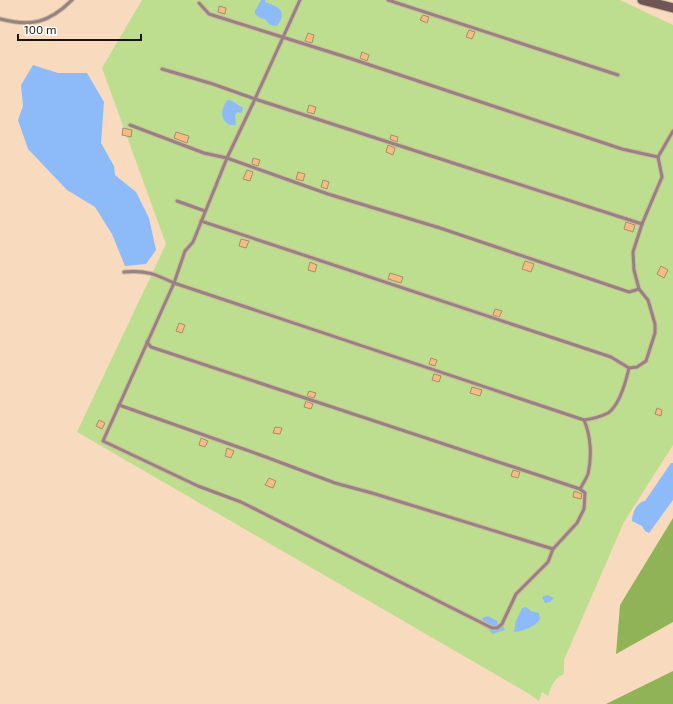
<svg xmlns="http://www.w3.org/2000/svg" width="673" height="704" font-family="'Exo 2',sans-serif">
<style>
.green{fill:#bdde8e}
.forest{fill:#90b357}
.water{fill:#8dbbf9}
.building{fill:#f6bd80;stroke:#a68c71}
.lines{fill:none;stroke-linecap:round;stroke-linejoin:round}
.lane-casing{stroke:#d1b79d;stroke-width:5}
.secondary-casing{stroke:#d1b79d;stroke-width:11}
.lane{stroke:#958282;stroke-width:3}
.secondary{stroke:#6f5656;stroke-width:9}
</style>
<rect width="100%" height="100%" fill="#f8dbbe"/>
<path class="green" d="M142 0H620L673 25V445L624 522 564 660V674C553 679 552 685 548 696L542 692 539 701 526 692 77 432 166 244 102 68Z"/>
<g class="forest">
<polygon points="673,518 673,622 616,654 620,605"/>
<polygon points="673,671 673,704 606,704"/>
</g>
<g class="water">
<path d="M261 0H265V2C279 7 288 11 277 26L270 25 265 19 260 18 255 14V11Z"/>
<polygon points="33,65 58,73 87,73 104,102 101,143 114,166 115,175 136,192 149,218 156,250 146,264 125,266 112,234 95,207 67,190 28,149 18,120 23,106 21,85"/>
<path d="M228 100C233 100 237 105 242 107L243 110 241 113 237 112 235 115 236 125C220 127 219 108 228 100Z"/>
<path d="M671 463H673V500L649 533 645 531 642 526 632 521C632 513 637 502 645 501Z"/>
<polygon points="547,595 554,598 550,602 545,603 542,597"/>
<path d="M526 607 531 611 539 613 540 619C536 627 522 631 514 632L516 621 522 608Z"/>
<polygon points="488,616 497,621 498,625 503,626 505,630 492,634 484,623 482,618"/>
</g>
<g class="building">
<polygon points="219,6 226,8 225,14 218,12"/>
<polygon points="423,15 429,17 427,23 420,20"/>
<polygon points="469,30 475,32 472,39 466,37"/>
<polygon points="308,33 314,35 312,43 305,41"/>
<polygon points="362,52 369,55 367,61 360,58"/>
<polygon points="309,105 316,107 314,114 307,112"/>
<polygon points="123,128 132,130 131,137 122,135"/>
<polygon points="176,132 189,136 187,143 174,138"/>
<polygon points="391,135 398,137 397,142 390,139"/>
<polygon points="388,145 395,148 393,155 386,152"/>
<polygon points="253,158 260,160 258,166 252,164"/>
<polygon points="247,170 253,172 250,181 243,179"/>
<polygon points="298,172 305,174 303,181 296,179"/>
<polygon points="323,180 329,182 327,189 321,187"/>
<polygon points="626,222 635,225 633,232 624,229"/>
<polygon points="241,239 249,241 246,248 239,246"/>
<polygon points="525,261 534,264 531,272 522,269"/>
<polygon points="310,262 317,265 315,272 308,270"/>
<polygon points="661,266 668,270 664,278 657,274"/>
<polygon points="390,273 403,277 401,283 388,279"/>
<polygon points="495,309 502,311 499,317 493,315"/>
<polygon points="179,323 185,325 182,333 176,331"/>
<polygon points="431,358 437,360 435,366 429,364"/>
<polygon points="434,374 441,376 439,382 432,380"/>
<polygon points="472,387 482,390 480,396 470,393"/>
<polygon points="309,391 316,393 314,398 307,396"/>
<polygon points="306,401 313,404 311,409 304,407"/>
<polygon points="657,408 662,410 661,416 655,414"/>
<polygon points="99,420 105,423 102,429 96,426"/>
<polygon points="275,427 282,428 280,434 273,433"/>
<polygon points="201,438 208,441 205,447 199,445"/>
<polygon points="227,448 234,451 231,458 225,456"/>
<polygon points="513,470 520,472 518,478 511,476"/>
<polygon points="269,478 276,481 273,488 265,485"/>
<polygon points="574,491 582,494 581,499 573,497"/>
</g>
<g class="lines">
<g class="lane-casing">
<g id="lane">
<polyline points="300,0 255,99 227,158 193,242 185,251 174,283 103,441 198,486 241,502 492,628 497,628 502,624 516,594 548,562 553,549"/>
<polyline points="388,0 618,75"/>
<polyline points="199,3 209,14 349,58 622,149 658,157"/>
<path d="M0 19C31 27 49 23 72 0"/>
<polyline points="162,69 213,84 255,99 642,224"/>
<polyline points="130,125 204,153 227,158 328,194 440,228 629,292 639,289"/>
<polyline points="177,201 205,211"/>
<polyline points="201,221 611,357 629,368"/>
<path d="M124 272C146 270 155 274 174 283L584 420"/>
<polyline points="147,342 151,347 580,489"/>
<path d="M119 405 266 457 335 483 372 493 553 549 577 523 584 509 585 493 580 489C583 484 586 479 588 474 592 457 591 436 584 420 592 419 600 417 608 413 620 405 626 381 629 368L637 367 646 361 655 333V324L648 300 639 289 634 270 633 252 642 224 662 177 658 157 673 131"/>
</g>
</g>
<g class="secondary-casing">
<polyline id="secondary" points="642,0 673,8"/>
</g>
<use href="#lane" class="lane"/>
<use href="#secondary" class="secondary"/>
</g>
<path d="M18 34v6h123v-6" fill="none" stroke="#1d1309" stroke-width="2"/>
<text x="24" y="34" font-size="12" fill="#1d1309" stroke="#ffffff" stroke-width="3" paint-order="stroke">100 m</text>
</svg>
